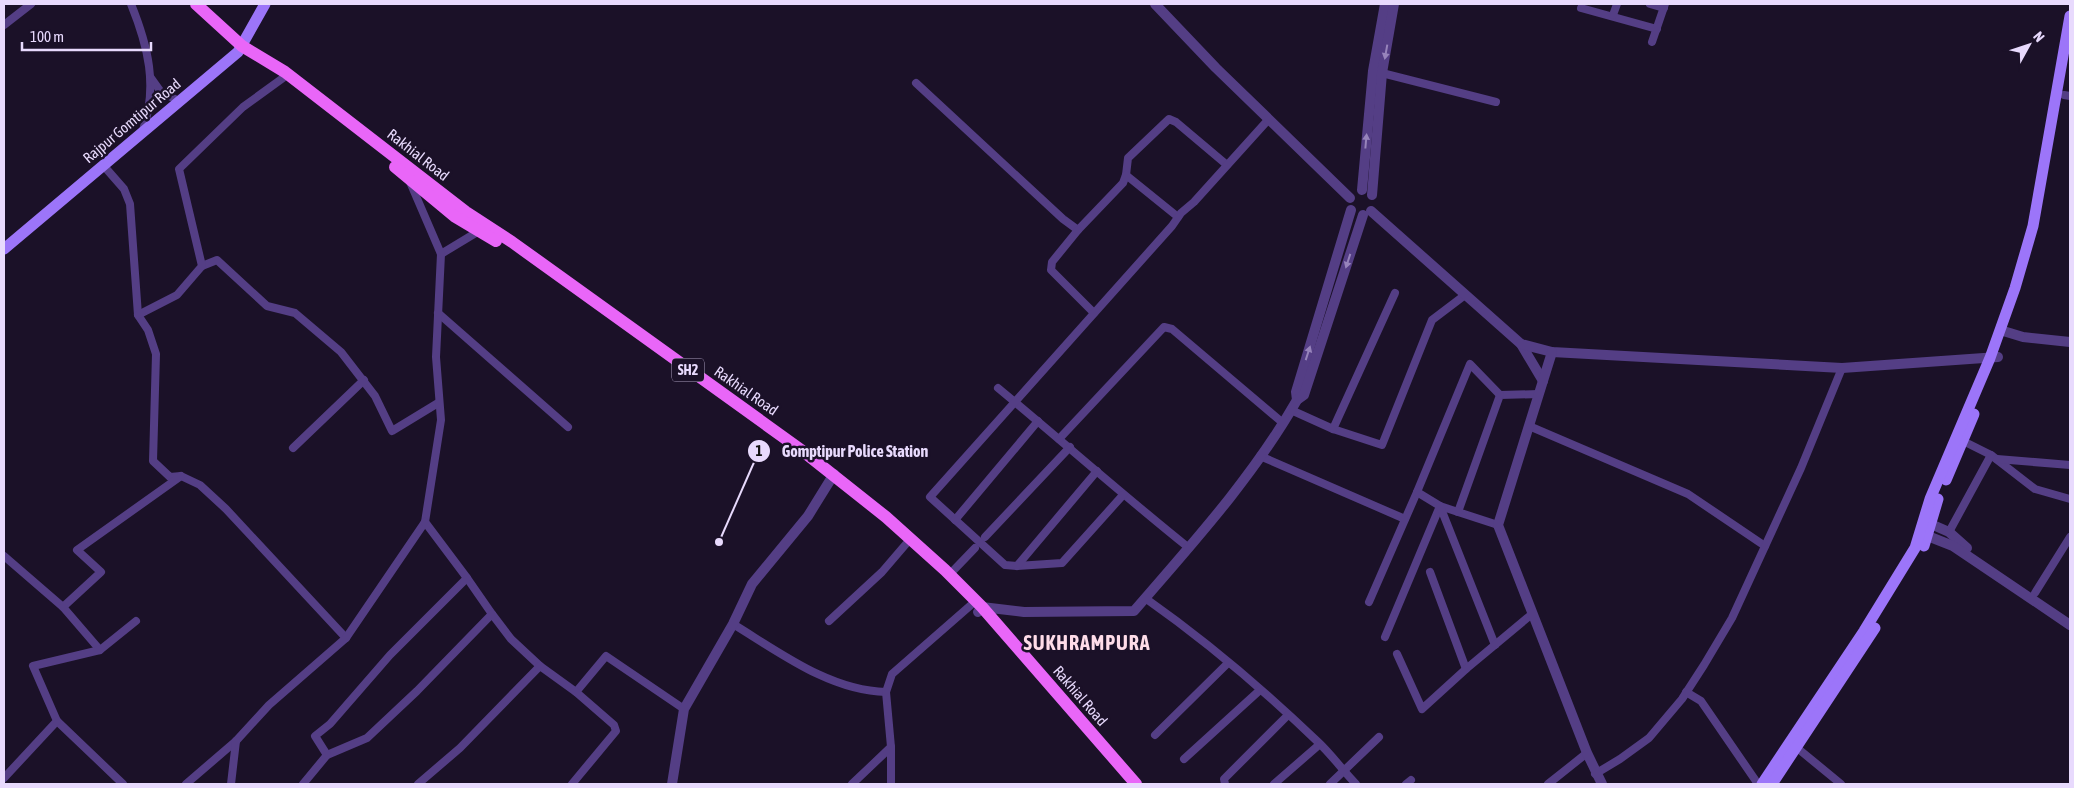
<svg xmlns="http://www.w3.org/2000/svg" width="2074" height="788" font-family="'Asap Condensed',sans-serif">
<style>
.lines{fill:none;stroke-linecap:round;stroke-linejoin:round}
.minor{stroke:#543e85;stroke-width:8}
.tertiary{stroke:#543e85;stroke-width:10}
.secondary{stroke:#9c75f9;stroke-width:11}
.primary{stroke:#e966f8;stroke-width:12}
.oneway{fill:#9784bb}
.labels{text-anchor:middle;stroke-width:5;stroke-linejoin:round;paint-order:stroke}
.shield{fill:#1b1128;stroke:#aa9ebd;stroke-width:1}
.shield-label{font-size:14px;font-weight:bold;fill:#e8dafd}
.street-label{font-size:15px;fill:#e8dafd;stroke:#1b1128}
.district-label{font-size:20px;font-weight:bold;letter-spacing:1px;fill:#fedce8;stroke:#1b1128}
.leader{fill:none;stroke:#e8dafd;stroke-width:2}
.callout-dot{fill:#e8dafd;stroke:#1b1128;stroke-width:2}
.mark-label{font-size:15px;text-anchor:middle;font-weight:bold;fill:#111}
.callout-label{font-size:16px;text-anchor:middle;font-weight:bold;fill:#e8dafd;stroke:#1b1128;stroke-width:5;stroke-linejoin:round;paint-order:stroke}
</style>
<rect width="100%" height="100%" fill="#1b1128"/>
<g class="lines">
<g class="minor">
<path d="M131 4C148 46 158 86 143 130"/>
<polyline points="1650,4 1664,8"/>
<polyline points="1581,8 1657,29"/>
<polyline points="1613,15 1617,4"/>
<polyline points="4,25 31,4"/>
<polyline points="1652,42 1665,4"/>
<polyline points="1378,72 1496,102"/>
<polyline points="151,78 161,92 179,101"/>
<polyline points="916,83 1063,219 1078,230 1123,183 1126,175 1128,158 1169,119 1176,122 1227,165"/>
<polyline points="2064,95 2070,96"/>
<polyline points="103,165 124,189 130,204 138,315 148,330 156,354 153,461 170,477 181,476 200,485 226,509 346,638"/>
<polyline points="1126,175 1178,217"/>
<polyline points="1078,230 1052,262 1051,270 1094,313"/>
<polyline points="441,254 479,231"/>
<polyline points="202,266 217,260 267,306 295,313 341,352 375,396 392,431 438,403"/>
<polyline points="438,313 568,427"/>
<polyline points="138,315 177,295 202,266 179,169 243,107 283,78"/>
<path d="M998 388C1062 441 1124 496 1189 548"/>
<polyline points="1291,410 1333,429 1382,445 1432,320 1465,295"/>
<polyline points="1529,426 1688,494 1765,546"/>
<polyline points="1333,429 1395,293"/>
<polyline points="1059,439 1164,327 1172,329 1283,423"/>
<polyline points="1963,441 1991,455 2035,489 2070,499"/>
<polyline points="293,448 364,380"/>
<polyline points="1260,456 1405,519"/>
<polyline points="1997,459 2070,465"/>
<polyline points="1123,495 1062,563 1017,566 1005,565 930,497 1172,226 1181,213 1194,202 1268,120"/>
<polyline points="955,520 1038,421"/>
<polyline points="1498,525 1458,512 1500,395 1539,394"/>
<polyline points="1949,532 1991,455"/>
<polyline points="985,537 1070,447"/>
<polyline points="4,556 63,607"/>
<polyline points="1017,566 1097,471"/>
<polyline points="1430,572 1466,669"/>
<polyline points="950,574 975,548"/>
<polyline points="467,578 492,614"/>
<polyline points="2035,593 2070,537"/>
<path d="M1145 598C1206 641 1264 690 1318 742 1332 755 1343 771 1356 784"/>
<polyline points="1369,602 1417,492"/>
<polyline points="829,621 882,572 906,544"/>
<path d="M733 624C779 652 830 691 886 692"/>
<polyline points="1385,637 1440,506 1458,512"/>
<polyline points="1495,645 1440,506 1417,492 1470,364 1500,395"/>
<polyline points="100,650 63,607 101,572 77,550 181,476"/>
<polyline points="1397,654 1422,709 1466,669 1532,614"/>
<polyline points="576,692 606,656 684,709"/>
<polyline points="1686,692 1701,701 1758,784"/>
<polyline points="57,721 123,784"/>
<polyline points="1155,735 1228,663"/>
<polyline points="891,747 891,784"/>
<polyline points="1796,747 1841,784"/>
<polyline points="327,755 367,738 417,691 492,614 511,639 540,666"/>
<polyline points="1184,759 1260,690"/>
<polyline points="1595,774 1620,759 1649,738 1682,699 1704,665 1732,618 1801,468 1842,368"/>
<polyline points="4,778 57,721 33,666 100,650 136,621"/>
<polyline points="186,784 236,741 269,705 346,638 425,522 441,420 436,357 441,254 410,182"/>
<polyline points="231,784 236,741"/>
<polyline points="303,784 327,755 315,736 330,724 390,655 467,578 425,522"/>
<polyline points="418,784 460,748 540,666 576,692 614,725 616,731 572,784"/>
<polyline points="852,784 891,747 886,692 892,674 971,605"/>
<polyline points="1225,784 1224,779 1288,715"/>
<polyline points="1274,784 1320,744"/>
<polyline points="1330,784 1379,737"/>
<polyline points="1406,784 1411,780"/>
<polyline points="1548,784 1587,753"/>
</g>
<g class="tertiary">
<polyline points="1155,4 1216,68 1350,198"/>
<polyline points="1362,190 1373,71 1385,4"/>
<polyline points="1372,195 1382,73 1394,4"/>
<polyline points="1371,211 1521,344 1543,381"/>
<polyline points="2000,330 2023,337 2070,342"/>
<polyline points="1521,344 1552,352 1842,368 1998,357"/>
<polyline points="1552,352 1498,525 1587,753 1602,784"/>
<polyline points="1297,400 1296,392 1351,210"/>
<polyline points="1924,521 1949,532 1967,548"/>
<polyline points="1920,533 1953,546 2070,625"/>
<path d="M978 612 982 607 1024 612 1134 611C1192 544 1253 477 1297 400L1304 395 1363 215"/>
<polyline points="672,784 684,709 733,624 752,584 808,516 834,474"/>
</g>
<g class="secondary">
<polyline points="4,249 238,52 265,4"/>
<polyline points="1946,480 1974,414"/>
<polyline points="1924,546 1938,499"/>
<polyline points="1762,784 1864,631 1915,548 1930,499 1990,358 2015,288 2033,226 2070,16"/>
<polyline points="1772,784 1875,628"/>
</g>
<g class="primary">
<polyline points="196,4 242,46 285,72 466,212 512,242 804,452 886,517 945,570 982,607 1136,784"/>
<polyline points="395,167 454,216 496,241"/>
</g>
</g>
<defs><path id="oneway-solid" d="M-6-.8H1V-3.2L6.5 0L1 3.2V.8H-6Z" transform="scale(1.25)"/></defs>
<g class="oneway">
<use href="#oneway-solid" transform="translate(1386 52) rotate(100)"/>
<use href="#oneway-solid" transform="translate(1366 141) rotate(-85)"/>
<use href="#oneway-solid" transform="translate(1348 261) rotate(108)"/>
<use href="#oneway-solid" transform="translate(1308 353) rotate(-72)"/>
</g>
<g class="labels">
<rect class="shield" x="672" y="358.5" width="32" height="23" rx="4"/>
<g class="shield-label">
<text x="688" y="375">SH2</text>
</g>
<g class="street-label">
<text transform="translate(132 121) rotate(-40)" y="5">Rajpur Gomtipur Road</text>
<text transform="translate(418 155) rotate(38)" y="5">Rakhial Road</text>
<text transform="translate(746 391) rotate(35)" y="5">Rakhial Road</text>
<text transform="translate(1080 696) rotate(49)" y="5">Rakhial Road</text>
</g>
<g class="district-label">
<text x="1087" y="650">SUKHRAMPURA</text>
</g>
</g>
<path class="leader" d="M719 542L759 451"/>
<g class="callout-dot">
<circle cx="719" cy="542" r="5"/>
<circle cx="759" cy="451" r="12"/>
</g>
<g class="mark-label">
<text x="759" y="456">1</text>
</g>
<g class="callout-label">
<text x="855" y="457">Gomptipur Police Station</text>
</g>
<rect width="2074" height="788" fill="none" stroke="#e8dafd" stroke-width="10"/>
<g transform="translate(2029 45) rotate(50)" stroke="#1b1128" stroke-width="4" paint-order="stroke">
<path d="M0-4L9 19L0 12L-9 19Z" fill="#e8dafd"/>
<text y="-8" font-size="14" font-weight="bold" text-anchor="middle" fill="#e8dafd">N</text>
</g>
<path d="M22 42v8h129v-8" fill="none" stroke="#e8dafd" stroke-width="2.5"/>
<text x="30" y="42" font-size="15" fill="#e8dafd" stroke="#1b1128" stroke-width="4" paint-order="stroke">100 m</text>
</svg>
